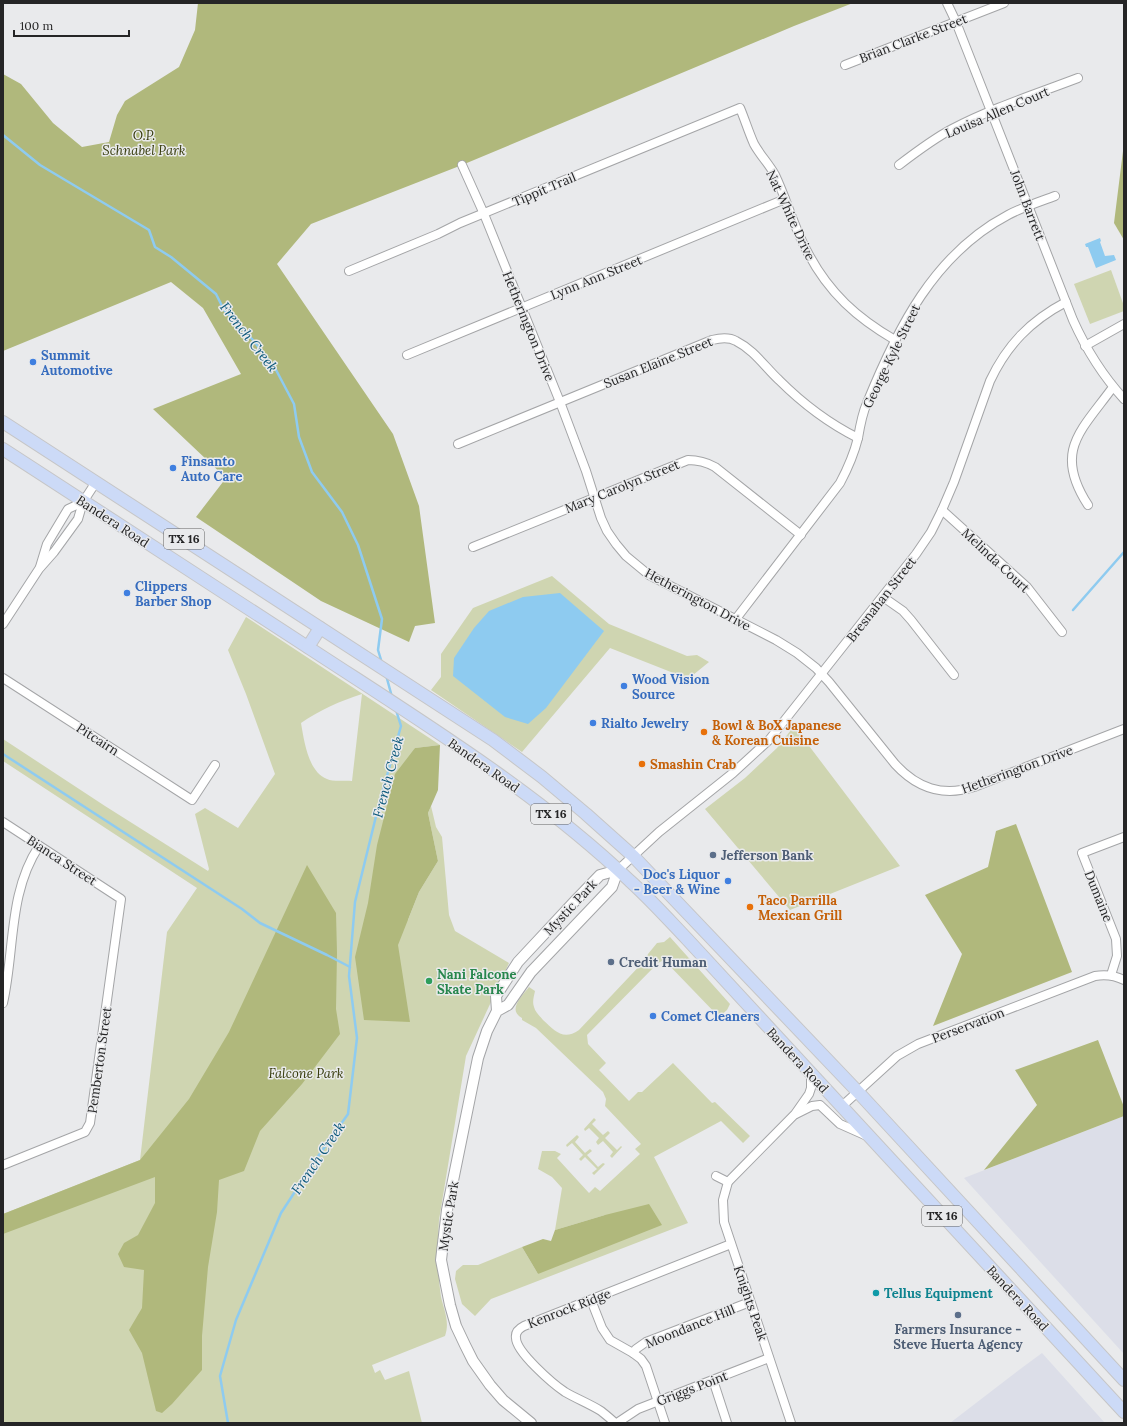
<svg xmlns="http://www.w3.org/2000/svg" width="1127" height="1426" font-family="Lora,serif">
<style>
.built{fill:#dcdee8}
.green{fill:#cfd5b1;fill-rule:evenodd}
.forest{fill:#b0b87c}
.water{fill:#8ecbf0}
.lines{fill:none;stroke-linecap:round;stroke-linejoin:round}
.stream{stroke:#8ecbf0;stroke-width:2.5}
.minor-casing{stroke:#a4a5a7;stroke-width:10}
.tertiary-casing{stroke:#a4a5a7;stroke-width:12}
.primary-casing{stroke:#c6c6c7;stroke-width:14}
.minor{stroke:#fff;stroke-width:8}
.tertiary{stroke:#fff;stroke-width:10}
.primary{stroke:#ccdaf7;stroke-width:12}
.shop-dot{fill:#3f7fe0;stroke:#e9eaec;stroke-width:1.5}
.food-dot{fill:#e8710a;stroke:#e9eaec;stroke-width:1.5}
.service-dot{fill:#5c6f8a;stroke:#e9eaec;stroke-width:1.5}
.leisure-dot{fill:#2e9e5b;stroke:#e9eaec;stroke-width:1.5}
.culture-dot{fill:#0f9aa8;stroke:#e9eaec;stroke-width:1.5}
.labels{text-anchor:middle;stroke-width:3;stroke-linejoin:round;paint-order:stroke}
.shield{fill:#e9eaec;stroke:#606061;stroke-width:1}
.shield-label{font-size:12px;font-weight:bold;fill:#252526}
.street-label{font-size:13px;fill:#252526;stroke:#e9eaec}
.park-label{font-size:13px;font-style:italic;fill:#353a0a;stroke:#e9eaec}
.shop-label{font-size:13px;font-weight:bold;fill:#366cbe;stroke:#e9eaec;text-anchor:start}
.food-label{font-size:13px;font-weight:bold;fill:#c56008;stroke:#e9eaec;text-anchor:start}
.service-label{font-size:13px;font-weight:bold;fill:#4e5e75;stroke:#e9eaec;text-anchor:start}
.leisure-label{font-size:13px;font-weight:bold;fill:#27864d;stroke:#e9eaec;text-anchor:start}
.culture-label{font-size:13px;font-weight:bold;fill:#0d838f;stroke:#e9eaec;text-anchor:start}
.water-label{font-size:14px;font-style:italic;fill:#0b587b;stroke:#e9eaec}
</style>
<rect width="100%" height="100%" fill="#e9eaec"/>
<g class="built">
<polygon points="1124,1116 1124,1354 964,1178"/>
<polygon points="1042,1353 1105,1423 950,1423 1023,1367"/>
</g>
<g class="green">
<polygon points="1111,270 1124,306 1124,311 1090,324 1074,284"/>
<polygon points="552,576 609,624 687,656 697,655 709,662 693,675 681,676 610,648 522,752 431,690 441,677 441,654 473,608"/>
<path d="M246 617 440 745 415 748 365 918 408 920 419 892 438 861 428 813 431 806 436 827 442 837 449 915 455 931 509 963 466 1056 439 1220C438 1238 437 1257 439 1275 439 1282 440 1290 441 1297 444 1310 450 1322 445 1336L372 1365 375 1373 380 1370 385 1380 409 1371 422 1423H3V1214L140 1160 167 932 197 888 3 761V739L105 806 208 871 209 869 195 814 205 808 238 828 275 774 246 694 228 650ZM362 694 352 781C345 780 333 782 327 779 308 772 304 740 301 723 320 710 340 701 362 694Z"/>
<polygon points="794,726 900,866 790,910 705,809 745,778 777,748"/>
<path d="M670 937 730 1004 727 1010 719 1017 664 960 658 963 587 1035 588 1044 606 1063 599 1070 629 1101 638 1092H642L673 1063 712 1103 715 1102 750 1136 743 1143 721 1121 654 1157 688 1223 491 1299 475 1316 462 1304 455 1279 456 1271 463 1265H478L522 1247 538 1274 605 1215 555 1230 562 1188 552 1177 538 1169 542 1151H555L561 1154 557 1158 589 1193 595 1187 600 1191 640 1154 635 1149 641 1144 605 1106 606 1099 603 1092 536 1028 522 1020V1018C507 1010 522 996 529 987L535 991C534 996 532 1002 534 1007 535 1012 540 1016 543 1020 555 1031 563 1041 579 1030L646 959 648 954 657 943 664 942Z"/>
<polygon points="594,1118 596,1120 592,1124 603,1135 608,1131 610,1133 605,1138 617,1150 621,1146 622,1147 612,1158 610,1156 613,1152 603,1141 598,1145 596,1142 599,1138 589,1128 585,1131 584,1129"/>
<polygon points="577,1135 579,1137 575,1142 585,1153 590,1149 592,1151 587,1155 598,1167 603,1163 605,1164 594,1175 592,1173 597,1169 585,1157 581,1161 579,1159 583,1155 572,1143 567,1147 566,1145"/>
</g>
<g class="forest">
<polygon points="198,3 853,3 794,26 462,165 311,224 277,264 393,434 419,506 435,623 415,626 409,642 321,601 196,517 226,478 153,409 241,374 203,308 171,282 3,351 3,74 21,84 53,123 82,147 109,142 117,115 125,101 179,67 195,30"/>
<polygon points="1124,143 1124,240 1114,223"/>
<polygon points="440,745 438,790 428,813 438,861 419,892 398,945 410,1022 364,1020 355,957 368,903 377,845 395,774 415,748"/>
<polygon points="1016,824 1072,972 933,1026 962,954 925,895 988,867 996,831"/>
<polygon points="307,865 336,913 337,953 336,1009 340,1034 302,1084 260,1131 244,1171 219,1180 217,1212 208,1267 202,1336 202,1370 172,1404 162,1413 156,1411 142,1353 129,1330 142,1308 144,1270 124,1267 118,1254 124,1243 138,1235 155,1203 155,1177 3,1234 3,1214 140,1160 189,1099 229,1032"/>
<polygon points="1098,1040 1124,1107 1124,1116 984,1170 1037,1105 1015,1070"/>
<polygon points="649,1204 662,1225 538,1274 522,1247 543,1239 551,1241 555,1230 605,1215"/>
</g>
<g class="water">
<polygon points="1100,238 1101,241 1100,242 1105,256 1114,255 1116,260 1096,268 1088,247 1086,247 1085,244"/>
<polygon points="560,593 604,631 546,708 528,724 505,717 453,676 454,658 474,628 489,611 523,597"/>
</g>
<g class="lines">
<g class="stream">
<polyline points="3,135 40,165 149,230 155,247 171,257 216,294 224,310 253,340 275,368 294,404 299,437 312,472 342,512 358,545 382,619 378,650 382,663"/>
<polyline points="1073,610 1124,552"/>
<polyline points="386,675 392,697"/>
<polyline points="3,754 242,909 260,923 327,955 350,967"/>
<polyline points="228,1423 220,1376 236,1320 281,1213 319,1155 348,1114 357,1038 349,976 355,902 379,804 401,726 396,710"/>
</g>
<g class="minor-casing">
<g id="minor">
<path d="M947 3 956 22 1073 320C1086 349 1102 375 1124 399"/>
<polyline points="845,65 1004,3"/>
<path d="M462 165 484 214 560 402 586 471 601 518 607 531 616 544 626 556 649 575 776 640 797 653 816 668 829 682 895 764C917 788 942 797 974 787L1124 729"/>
<path d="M899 165C916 152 933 139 952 129 992 108 1036 94 1078 78"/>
<path d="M349 271 438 234 460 223 740 108C745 120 749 133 754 144 760 155 769 164 775 175 787 200 794 228 808 253 829 293 857 318 895 340"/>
<polyline points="1085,346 1124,324"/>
<polyline points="407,355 785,199"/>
<path d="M458 444 712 340C720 338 729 337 736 341 754 350 765 367 779 380 802 403 828 423 858 438"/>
<path d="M1088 505C1053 451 1081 431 1113 387"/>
<polyline points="942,510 1027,587 1062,632"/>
<path d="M473 547 688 460C698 460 706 462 715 467L801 535"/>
<polyline points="40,567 47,544 68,509 83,502"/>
<polyline points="883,597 903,611 911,620 954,675"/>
<path d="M735 620 840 483C848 468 854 454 858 438 860 426 862 414 867 403 897 329 934 254 1008 215 1023 207 1039 202 1055 196"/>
<polyline points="3,624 39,569 54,552 78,519 83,502 96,482"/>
<polyline points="3,678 192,800 215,765"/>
<polyline points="3,822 121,899 90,1123 85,1132 3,1165"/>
<path d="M618 870 659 832 733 773 769 740 916 554 931 532 942 510 954 482 990 381C1007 345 1030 321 1066 302"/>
<polyline points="1111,975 1117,956 1116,939 1082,853 1124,837"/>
<path d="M3 1003C15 950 8 893 39 846"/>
<path d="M841 1107 897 1056 918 1044 1095 976C1106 974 1114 975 1124 980"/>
<polyline points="796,1114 812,1106 820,1105 840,1124 867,1136"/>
<polyline points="716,1176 728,1182"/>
<polyline points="591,1300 602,1328 610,1340 633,1353 641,1359 646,1366 665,1423"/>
<polyline points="633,1353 636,1349 646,1342 750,1302"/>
<polyline points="713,1380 727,1423"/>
<path d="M615 1423C611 1419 606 1415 601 1411 590 1404 577 1399 565 1392 553 1384 516 1352 516 1338 515 1332 520 1328 524 1326L731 1244"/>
<polyline points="617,1423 638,1409 769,1358"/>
<polyline points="791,1423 724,1222 723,1200 728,1182 795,1114 809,1094 811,1088 811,1074"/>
</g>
</g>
<g class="tertiary-casing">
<polyline id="tertiary" points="497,1011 508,1005 531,972 612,887 618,870 600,875 574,902 518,962 496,996 497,1011 487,1031 478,1058 447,1210 441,1260 450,1305 456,1326 465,1345 473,1361 490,1385 503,1400 531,1423"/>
</g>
<g class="primary-casing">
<g id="primary">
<polyline points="3,422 493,740 542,777 586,814 633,856 858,1092 1124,1380"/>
<path d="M3 449C111 520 219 589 326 659 429 726 541 796 630 881 650 899 668 919 687 939L1124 1412"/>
<polyline points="308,647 320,628"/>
</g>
</g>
<use href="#minor" class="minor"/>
<use href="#tertiary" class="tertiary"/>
<use href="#primary" class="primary"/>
</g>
<g class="shop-dot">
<circle cx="33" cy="362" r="4"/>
<circle cx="173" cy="468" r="4"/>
<circle cx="127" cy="593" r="4"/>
<circle cx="624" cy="686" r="4"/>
<circle cx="593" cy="723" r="4"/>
<circle cx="728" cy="881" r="4"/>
<circle cx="653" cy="1016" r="4"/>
</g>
<g class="food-dot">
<circle cx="704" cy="732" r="4"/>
<circle cx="642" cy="764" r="4"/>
<circle cx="750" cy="907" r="4"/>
</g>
<g class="service-dot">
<circle cx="713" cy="855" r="4"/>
<circle cx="611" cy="962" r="4"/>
<circle cx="958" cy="1315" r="4"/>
</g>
<circle class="leisure-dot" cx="429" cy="981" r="4"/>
<circle class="culture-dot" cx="876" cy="1293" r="4"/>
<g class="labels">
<g class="shield">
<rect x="164" y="529" width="40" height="20" rx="3"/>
<rect x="531" y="804" width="40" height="20" rx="3"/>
<rect x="922" y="1206" width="40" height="20" rx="3"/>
</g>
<g class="shield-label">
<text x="184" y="543">TX 16</text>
<text x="551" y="818">TX 16</text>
<text x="942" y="1220">TX 16</text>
</g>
<g class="street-label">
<text transform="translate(913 38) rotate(-21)" y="5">Brian Clarke Street</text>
<text transform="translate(997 112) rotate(-23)" y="5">Louisa Allen Court</text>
<text transform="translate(544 189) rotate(-23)" y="5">Tippit Trail</text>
<text transform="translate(1028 205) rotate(69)" y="5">John Barrett</text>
<text transform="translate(791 215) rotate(65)" y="5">Nat White Drive</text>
<text transform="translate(596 277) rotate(-22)" y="5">Lynn Ann Street</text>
<text transform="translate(529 326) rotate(68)" y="5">Hetherington Drive</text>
<text transform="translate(891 356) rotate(-64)" y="5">George Kyle Street</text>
<text transform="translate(658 362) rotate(-22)" y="5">Susan Elaine Street</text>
<text transform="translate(622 486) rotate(-22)" y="5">Mary Carolyn Street</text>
<text transform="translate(113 521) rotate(33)" y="5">Bandera Road</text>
<text transform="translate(996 560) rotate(43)" y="5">Melinda Court</text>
<text transform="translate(698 599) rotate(28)" y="5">Hetherington Drive</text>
<text transform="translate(881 599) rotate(-52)" y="5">Bresnahan Street</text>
<text transform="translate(98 739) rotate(33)" y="5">Pitcairn</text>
<text transform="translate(484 765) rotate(35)" y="5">Bandera Road</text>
<text transform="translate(1017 769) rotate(-20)" y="5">Hetherington Drive</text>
<text transform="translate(62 860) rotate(33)" y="5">Bianca Street</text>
<text transform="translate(1099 896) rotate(68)" y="5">Dumaine</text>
<text transform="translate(570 907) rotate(-47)" y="5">Mystic Park</text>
<text transform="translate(968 1025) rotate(-21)" y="5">Perservation</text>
<text transform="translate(99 1060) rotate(-82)" y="5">Pemberton Street</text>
<text transform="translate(798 1060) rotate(47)" y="5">Bandera Road</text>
<text transform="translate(448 1216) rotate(-81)" y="5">Mystic Park</text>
<text transform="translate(1018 1298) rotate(47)" y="5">Bandera Road</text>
<text transform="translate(751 1303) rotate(71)" y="5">Knights Peak</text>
<text transform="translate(569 1308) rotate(-21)" y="5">Kenrock Ridge</text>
<text transform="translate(690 1326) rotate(-22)" y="5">Moondance Hill</text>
<text transform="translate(692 1388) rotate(-21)" y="5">Griggs Point</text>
</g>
<g class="park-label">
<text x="144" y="140">O.P.<tspan x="144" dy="15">Schnabel Park</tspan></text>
<text x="306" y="1078">Falcone Park</text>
</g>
<g class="shop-label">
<text x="41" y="360">Summit<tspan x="41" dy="15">Automotive</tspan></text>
<text x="181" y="466">Finsanto<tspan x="181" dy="15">Auto Care</tspan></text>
<text x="135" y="591">Clippers<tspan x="135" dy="15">Barber Shop</tspan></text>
<text x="632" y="684">Wood Vision<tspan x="632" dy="15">Source</tspan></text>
<text x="601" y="728">Rialto Jewelry</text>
<text x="720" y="879" text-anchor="end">Doc's Liquor<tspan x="720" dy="15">- Beer &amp; Wine</tspan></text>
<text x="661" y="1021">Comet Cleaners</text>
</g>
<g class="food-label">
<text x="712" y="730">Bowl &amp; BoX Japanese<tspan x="712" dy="15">&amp; Korean Cuisine</tspan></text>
<text x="650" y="769">Smashin Crab</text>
<text x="758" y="905">Taco Parrilla<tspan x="758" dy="15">Mexican Grill</tspan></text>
</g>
<g class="service-label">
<text x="721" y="860">Jefferson Bank</text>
<text x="619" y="967">Credit Human</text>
<text x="958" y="1334" text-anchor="middle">Farmers Insurance -<tspan x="958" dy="15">Steve Huerta Agency</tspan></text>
</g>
<g class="leisure-label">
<text x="437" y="979">Nani Falcone<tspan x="437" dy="15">Skate Park</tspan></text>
</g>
<g class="culture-label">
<text x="884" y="1298">Tellus Equipment</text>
</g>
<g class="water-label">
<text transform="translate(249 337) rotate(52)" y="5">French Creek</text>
<text transform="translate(388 777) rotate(-75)" y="5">French Creek</text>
<text transform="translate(318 1158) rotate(-56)" y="5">French Creek</text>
</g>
</g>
<rect width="1127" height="1426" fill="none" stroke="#252526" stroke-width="8"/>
<path d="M14 30v6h115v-6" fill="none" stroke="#252526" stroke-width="2"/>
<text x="20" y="30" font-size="12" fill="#252526" stroke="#e9eaec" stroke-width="3" paint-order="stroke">100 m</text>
</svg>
